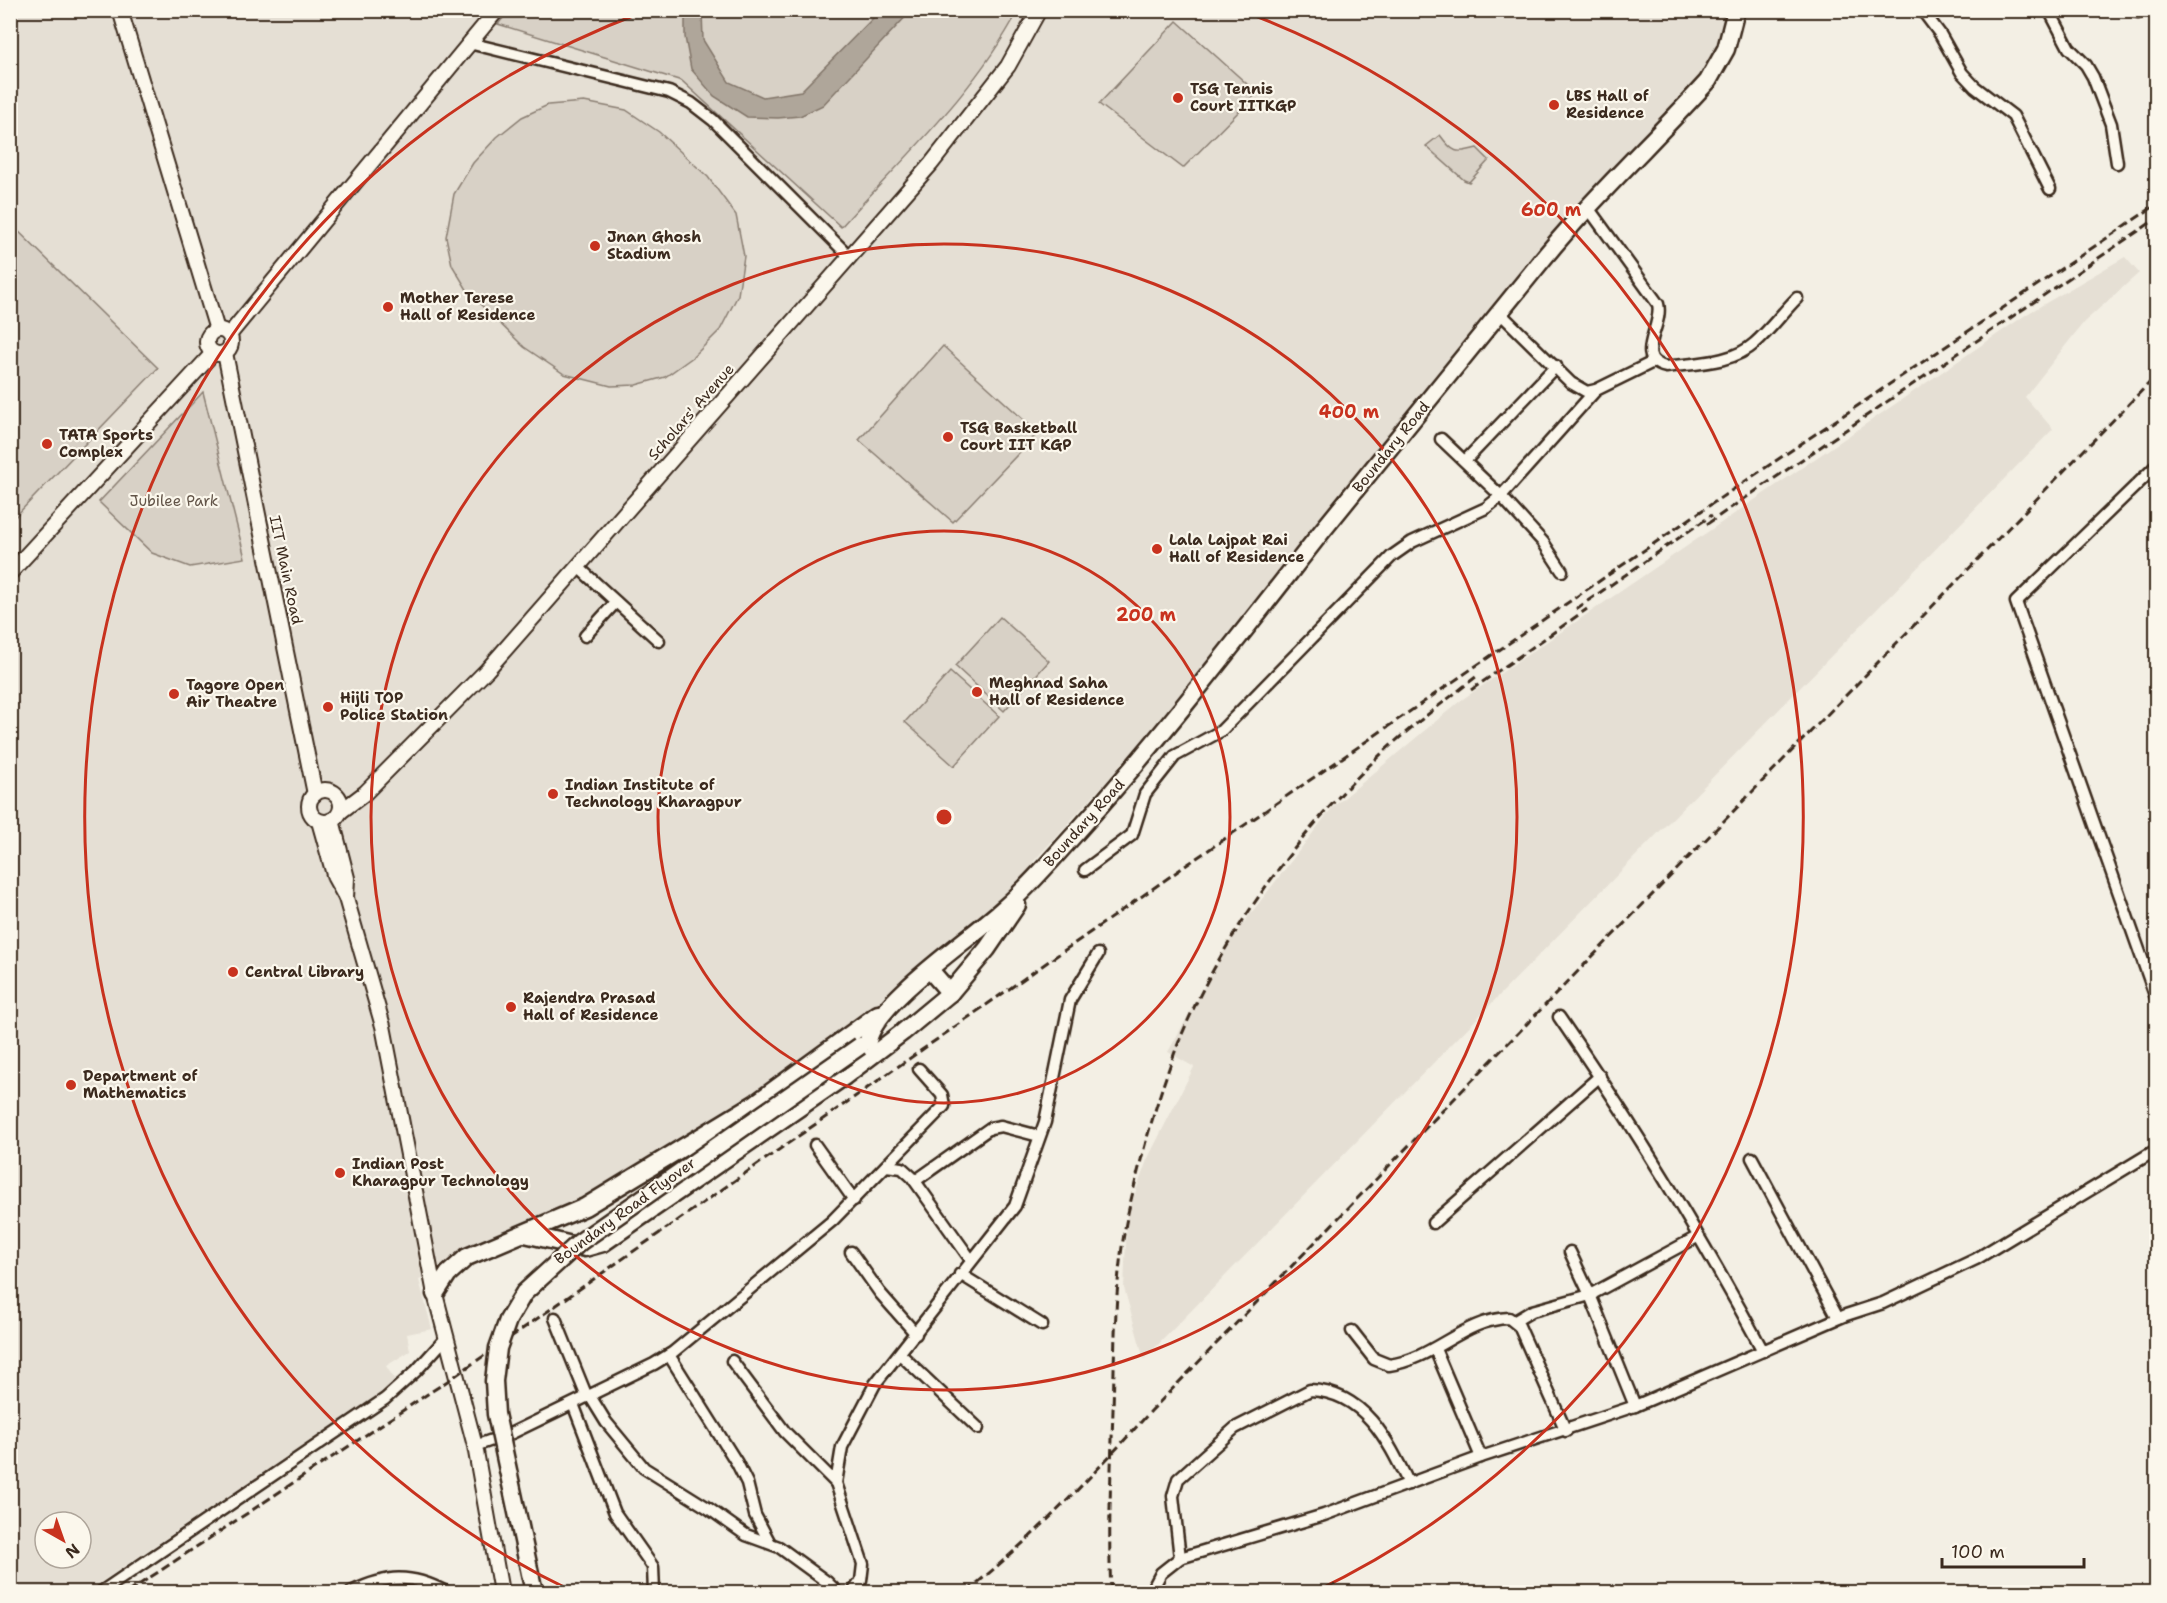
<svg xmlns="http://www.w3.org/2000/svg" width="2167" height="1603" font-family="'Shantell Sans',sans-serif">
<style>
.built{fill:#e5dfd4;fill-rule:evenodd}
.green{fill:#d8d1c6;stroke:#8a7e72;stroke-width:1.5}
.water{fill:#afa69a;stroke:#817468;stroke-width:1.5}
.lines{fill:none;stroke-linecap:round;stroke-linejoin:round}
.minor-casing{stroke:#3b2a1e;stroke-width:15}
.tertiary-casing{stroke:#3b2a1e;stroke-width:18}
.primary-casing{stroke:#3b2a1e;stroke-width:21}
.minor{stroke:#fbf7ec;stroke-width:10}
.tertiary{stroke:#fbf7ec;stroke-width:14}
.primary{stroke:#fbf7ec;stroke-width:16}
.rail{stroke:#3b2a1e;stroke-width:3;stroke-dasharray:9 4.5;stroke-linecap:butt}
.primary-bridge-casing{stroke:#3b2a1e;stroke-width:21;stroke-linecap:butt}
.primary-bridge{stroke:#fbf7ec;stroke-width:16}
.ring{fill:none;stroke:#c8321e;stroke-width:3}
.poi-dot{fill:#c8321e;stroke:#fbf7ec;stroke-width:2}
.labels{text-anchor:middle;stroke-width:4.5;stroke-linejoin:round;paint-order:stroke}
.poi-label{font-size:15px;font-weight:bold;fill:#3b2a1e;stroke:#fbf7ec;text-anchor:start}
.street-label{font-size:15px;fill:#3b2a1e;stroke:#fbf7ec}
.park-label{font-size:15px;fill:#625448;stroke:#fbf7ec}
.centre{fill:#c8321e;stroke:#fbf7ec;stroke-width:3}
.ring-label{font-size:18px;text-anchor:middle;font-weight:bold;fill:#c8321e;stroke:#fbf7ec;stroke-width:4.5;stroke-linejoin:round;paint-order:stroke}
</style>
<rect width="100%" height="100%" fill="#f3efe4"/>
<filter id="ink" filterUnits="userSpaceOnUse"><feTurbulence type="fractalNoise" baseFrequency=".0167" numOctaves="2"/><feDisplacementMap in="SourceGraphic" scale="12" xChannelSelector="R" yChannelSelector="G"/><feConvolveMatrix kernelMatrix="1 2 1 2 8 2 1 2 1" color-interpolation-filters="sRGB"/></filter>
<g filter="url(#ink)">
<g class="built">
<path d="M11 11H1728L1718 50 1701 79 1158 725 1033 862V872L995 910 801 1066 605 1190 419 1280 432 1329 407 1334 410 1351 386 1366 395 1380 375 1397 86 1592H11ZM45 1522H81V1558H45Z"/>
<polygon points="2125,257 2139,273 2084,322 2025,397 2053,429 1144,1359 1124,1288 1127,1216 1147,1160 1194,1067 1168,1052 1229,942 1332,808 1460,701 2027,314"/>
</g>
<g class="green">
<path d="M510 10 1018 11C974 94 903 158 841 227L682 81 498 24Z"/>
<polygon points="1177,21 1257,93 1183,168 1099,104"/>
<polygon points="584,102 626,110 659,132 708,177 736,215 744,256 738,295 720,330 693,357 665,377 636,385 611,386 564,374 524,347 469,293 452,265 446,237 454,194 473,163 497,137 522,117 548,105"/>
<path d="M1440 135C1453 153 1456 154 1477 148L1489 160 1469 182 1464 180 1426 146Z"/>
<polygon points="10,223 158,368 11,521 10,521"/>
<polygon points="943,346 1038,433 953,522 859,440"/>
<polygon points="203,392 245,558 190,567 152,553 99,502"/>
<polygon points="1000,617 1049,661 1004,711 955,666"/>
<polygon points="950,672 999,716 954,766 905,722"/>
</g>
<polygon class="water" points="685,11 702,11 703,40 729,82 763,97 801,91 880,11 911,11 823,105 800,116 778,118 747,117 714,96 691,69 685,37"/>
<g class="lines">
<g class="minor-casing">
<g id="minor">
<polyline points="1922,10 1940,34 1962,73 1975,87 2013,116 2050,189"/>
<polyline points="2049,10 2069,48 2086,65 2093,77 2111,124 2117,163"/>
<polyline points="2138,10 2138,12"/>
<polyline points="469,43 669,92 691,103 713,120 849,256"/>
<path d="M1589 209 1658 304C1664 326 1632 359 1666 367 1695 363 1732 364 1755 343 1770 330 1783 312 1797 298"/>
<polyline points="1501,314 1571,383 1587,392 1596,390 1653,362"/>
<polyline points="1441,439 1501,496 1543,542 1562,571"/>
<polyline points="1465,461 1556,366"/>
<polyline points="2156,466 2016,602 2156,998"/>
<polyline points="577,566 659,641"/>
<polyline points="585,636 616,602"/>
<polyline points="1085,870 1132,835 1145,794 1175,756 1221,731 1392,556 1412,542 1486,508 1501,496 1596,390"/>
<path d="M1559 1017C1633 1124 1701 1236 1763 1351"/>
<polyline points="815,1145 854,1200"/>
<polyline points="1752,1158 1838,1318"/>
<polyline points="886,1166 902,1168 912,1177 971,1260"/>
<polyline points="915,1181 990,1128 1001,1126 1039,1136"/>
<polyline points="1433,1223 1600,1076"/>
<polyline points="851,1252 880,1293 916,1334"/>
<polyline points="1570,1252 1590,1295 1635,1406"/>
<polyline points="960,1274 1042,1325"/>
<polyline points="555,1318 587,1397"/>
<polyline points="1515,1321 1532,1311 1590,1295 1697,1237"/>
<path d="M1352 1331 1374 1359 1389 1365C1434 1359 1464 1319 1509 1318L1519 1326 1566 1431"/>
<polyline points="1435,1349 1481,1457"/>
<polyline points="900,1354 978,1428"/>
<polyline points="669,1355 737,1463 747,1483 755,1515 770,1543"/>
<polyline points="732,1361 785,1432 836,1483"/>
<polyline points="590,1396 606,1422 644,1468 708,1508 746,1535 779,1547 827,1582 837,1592"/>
<polyline points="573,1404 615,1513 653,1567 654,1592"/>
<polyline points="475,1446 512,1433 654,1364 672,1353 832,1221 944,1106 942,1095 919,1069"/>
<path d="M1180 1558 1173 1496 1178 1479 1235 1428 1310 1390C1365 1392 1388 1441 1409 1484"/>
<polyline points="101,1592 385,1399 416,1371 445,1339"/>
<path d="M351 1592C387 1575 410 1573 446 1592"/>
<polyline points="853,1592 861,1581 863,1564 836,1483 842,1447 875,1384 1015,1206 1045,1122 1070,1000 1098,954"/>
<polyline points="1151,1592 1161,1573 1180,1558 1324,1515 1481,1457 1635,1406 1846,1315 1883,1303 1976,1259 2156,1150"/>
</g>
</g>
<g class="tertiary-casing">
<g id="tertiary">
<polyline points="120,10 217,330"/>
<circle cx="219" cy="342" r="12"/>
<polyline points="229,335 497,10"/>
<polyline points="225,353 315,794"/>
<polyline points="10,573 213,353"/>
<circle cx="325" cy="806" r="16"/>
<polyline points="340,812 365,793 487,670 931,164 1008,66 1039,10"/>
<polyline points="332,820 347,878 346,898"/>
<polyline points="319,821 335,878 346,898 383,1026 435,1294 475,1446 501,1592"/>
</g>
</g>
<g class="primary-casing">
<g id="primary">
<polyline points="930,970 950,993"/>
<path d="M868 1041C876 1001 972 938 1004 908 1030 886 1052 859 1075 834 1163 736 1242 633 1323 530 1393 443 1464 357 1534 270 1587 203 1651 144 1708 81L1726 49 1736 10"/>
<polyline points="525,1234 585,1248 603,1243 845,1076 903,1032 950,993 987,949 1017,905"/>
<polyline points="435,1294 448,1274 467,1257 585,1207 756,1103 878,1014"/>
</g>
</g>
<use href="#minor" class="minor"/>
<use href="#tertiary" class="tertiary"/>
<use href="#primary" class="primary"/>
<g class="rail">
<polyline points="1707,524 2156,219"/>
<polyline points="1576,609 1712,515"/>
<polyline points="1471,690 1587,609"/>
<polyline points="128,1592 455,1376 1188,864 1707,507 2156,205"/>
<path d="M966 1592C1034 1538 1092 1476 1151 1411L2156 376"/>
<path d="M1111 1592C1108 1532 1111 1471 1113 1410 1115 1345 1114 1278 1128 1213 1141 1156 1157 1098 1178 1044 1219 941 1296 835 1376 759 1407 729 1443 703 1477 676"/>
</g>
<g class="primary-bridge-casing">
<polyline id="primary-bridge" points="534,1592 496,1414 494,1381 498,1348 508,1320 524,1293 580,1242 860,1046"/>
</g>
<use href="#primary-bridge" class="primary-bridge"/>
</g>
</g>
<g class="ring">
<circle cx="944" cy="817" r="286"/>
<circle cx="944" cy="817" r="573"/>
<path d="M574 1592A859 859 0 0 1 643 12M1245 12A859 859 0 0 1 1314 1592"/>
</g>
<g class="poi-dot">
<circle cx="1178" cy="98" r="6"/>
<circle cx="1554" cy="105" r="6"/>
<circle cx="595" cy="246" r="6"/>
<circle cx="388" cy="307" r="6"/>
<circle cx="948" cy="437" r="6"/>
<circle cx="47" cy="444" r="6"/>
<circle cx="1157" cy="549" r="6"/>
<circle cx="977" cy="692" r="6"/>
<circle cx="174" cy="694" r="6"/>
<circle cx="328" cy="707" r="6"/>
<circle cx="553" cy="794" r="6"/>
<circle cx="233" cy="972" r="6"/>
<circle cx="511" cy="1007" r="6"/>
<circle cx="71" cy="1085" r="6"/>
<circle cx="340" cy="1173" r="6"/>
</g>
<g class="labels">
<g class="poi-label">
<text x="1190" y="94">TSG Tennis<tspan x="1190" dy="17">Court IITKGP</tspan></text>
<text x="1566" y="101">LBS Hall of<tspan x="1566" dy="17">Residence</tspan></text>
<text x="607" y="242">Jnan Ghosh<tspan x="607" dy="17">Stadium</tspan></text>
<text x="400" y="303">Mother Terese<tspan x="400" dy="17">Hall of Residence</tspan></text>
<text x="960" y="433">TSG Basketball<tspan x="960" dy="17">Court IIT KGP</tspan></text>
<text x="59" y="440">TATA Sports<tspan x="59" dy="17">Complex</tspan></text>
<text x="1169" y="545">Lala Lajpat Rai<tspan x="1169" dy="17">Hall of Residence</tspan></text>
<text x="989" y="688">Meghnad Saha<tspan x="989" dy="17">Hall of Residence</tspan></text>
<text x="186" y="690">Tagore Open<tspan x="186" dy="17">Air Theatre</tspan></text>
<text x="340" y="703">Hijli TOP<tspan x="340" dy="17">Police Station</tspan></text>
<text x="565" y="790">Indian Institute of<tspan x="565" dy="17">Technology Kharagpur</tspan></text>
<text x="245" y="977">Central Library</text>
<text x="523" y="1003">Rajendra Prasad<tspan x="523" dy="17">Hall of Residence</tspan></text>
<text x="83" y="1081">Department of<tspan x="83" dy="17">Mathematics</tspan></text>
<text x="352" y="1169">Indian Post<tspan x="352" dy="17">Kharagpur Technology</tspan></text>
</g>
<g class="street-label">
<text transform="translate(691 412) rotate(-49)" y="5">Scholars' Avenue</text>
<text transform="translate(1391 447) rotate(-51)" y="5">Boundary Road</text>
<text transform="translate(286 570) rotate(78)" y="5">IIT Main Road</text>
<text transform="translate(1084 823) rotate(-48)" y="5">Boundary Road</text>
<text transform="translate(625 1211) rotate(-36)" y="5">Boundary Road Flyover</text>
</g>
<g class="park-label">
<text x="174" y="506">Jubilee Park</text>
</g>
</g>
<circle cx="944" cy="817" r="9" class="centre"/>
<g class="ring-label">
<text x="1551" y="216">600 m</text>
<text x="1349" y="418">400 m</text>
<text x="1146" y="621">200 m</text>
</g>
<rect width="2167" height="1603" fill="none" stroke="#fbf7ec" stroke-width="36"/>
<rect x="18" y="18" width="2131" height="1567" fill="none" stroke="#3b2a1e" stroke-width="2" filter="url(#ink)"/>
<g transform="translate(63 1540) rotate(140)"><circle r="28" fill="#fbf7ec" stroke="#aea59a" stroke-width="1.5"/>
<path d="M0-4.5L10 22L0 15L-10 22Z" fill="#c8321e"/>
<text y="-9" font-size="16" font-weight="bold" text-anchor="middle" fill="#3b2a1e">N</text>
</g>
<path d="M1942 1558v9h142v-9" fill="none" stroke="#3b2a1e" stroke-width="3"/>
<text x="1951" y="1558" font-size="18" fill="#3b2a1e" stroke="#fbf7ec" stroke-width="4.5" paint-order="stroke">100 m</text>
</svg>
